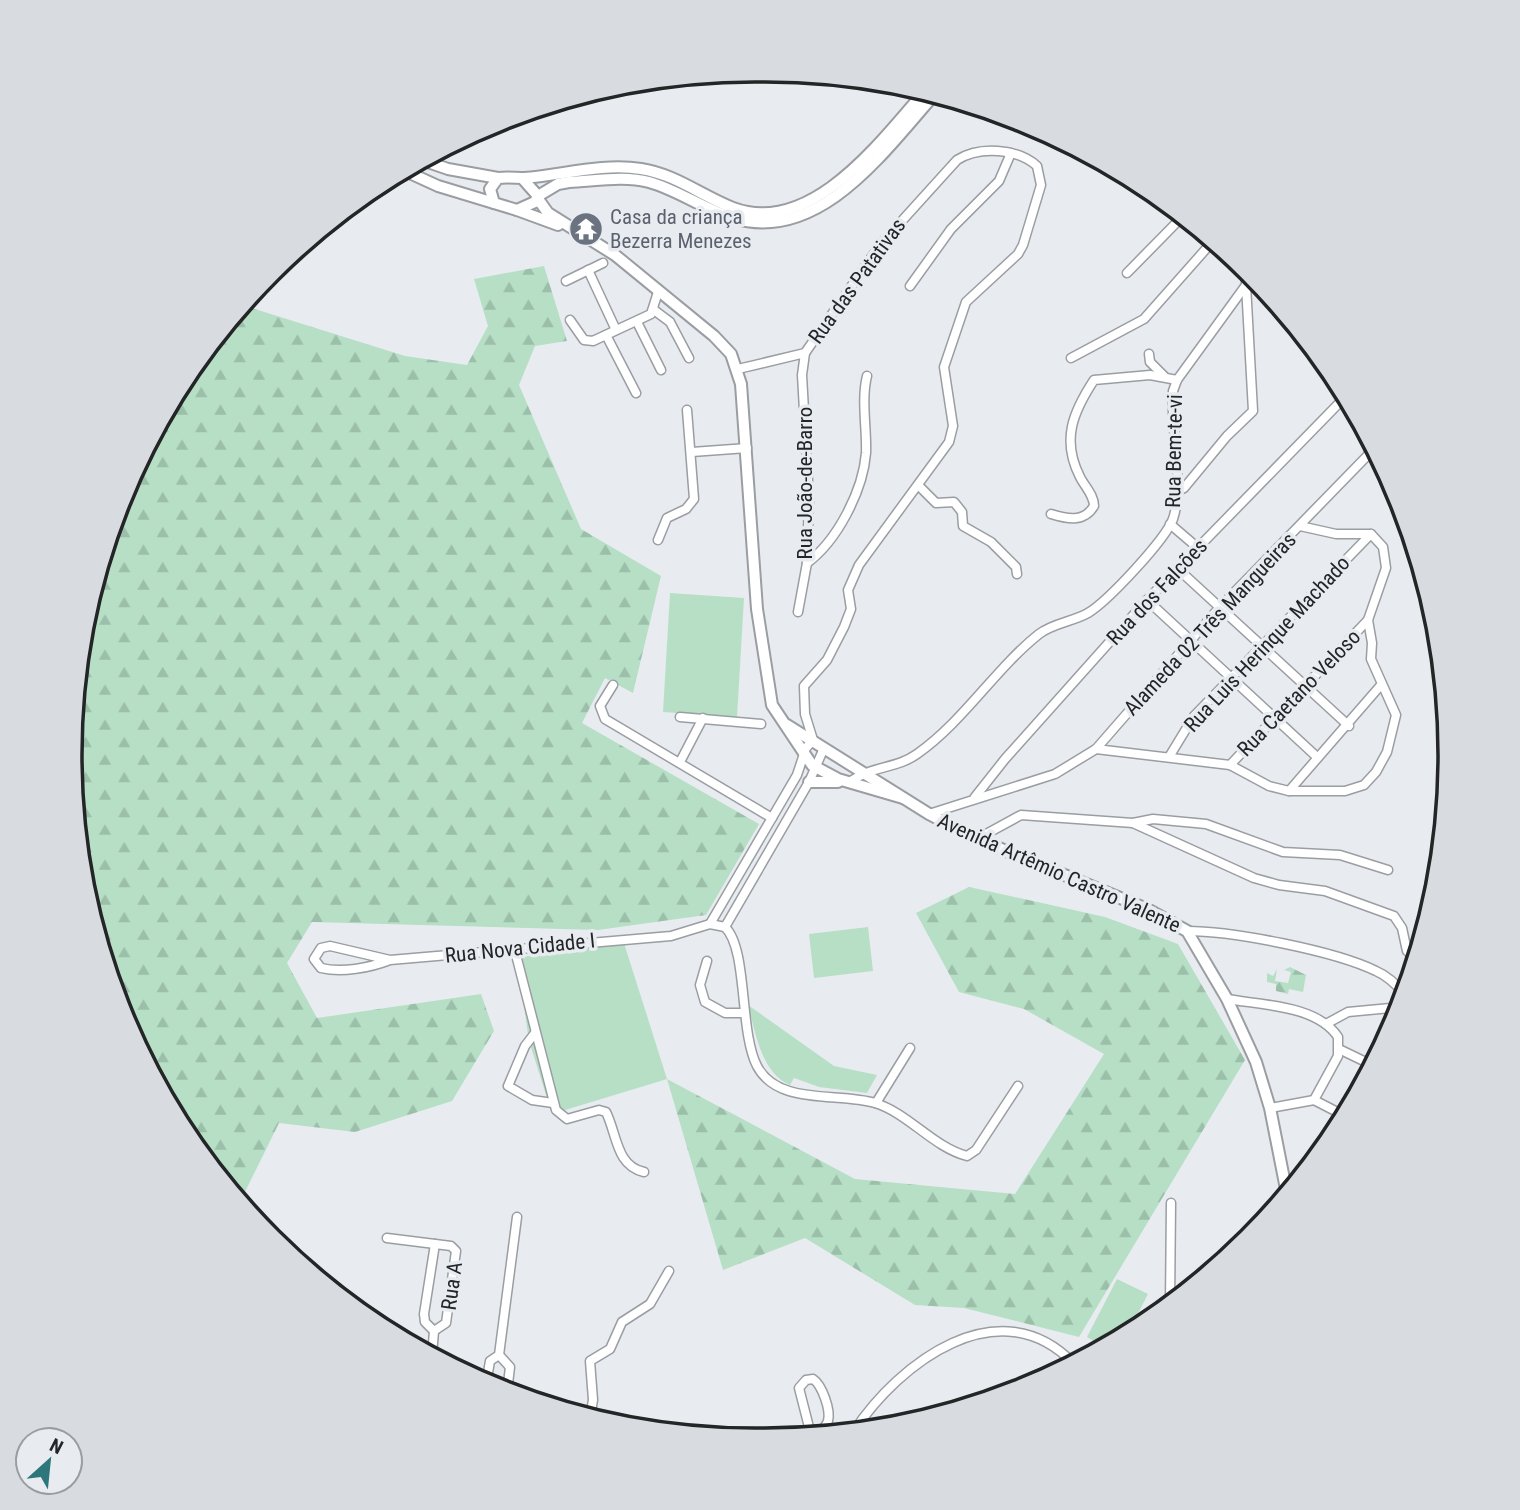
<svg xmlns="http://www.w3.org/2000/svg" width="1520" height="1510" font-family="'Roboto Condensed',sans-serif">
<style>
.green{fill:#b6dfc6}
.forest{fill:url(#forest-firs)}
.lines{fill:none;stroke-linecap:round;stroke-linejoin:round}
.minor-casing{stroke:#9a9ea2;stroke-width:11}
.secondary-casing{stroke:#9a9ea2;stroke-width:14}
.minor{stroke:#fff;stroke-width:8}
.secondary{stroke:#fff;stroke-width:10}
.labels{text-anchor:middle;stroke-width:7;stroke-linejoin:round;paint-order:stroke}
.worship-label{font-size:21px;fill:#5b616d;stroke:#e8ecf1;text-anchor:start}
.street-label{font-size:21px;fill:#232526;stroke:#e8ecf1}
.rim{fill:none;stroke:#232526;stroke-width:3.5}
</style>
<defs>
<pattern id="forest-firs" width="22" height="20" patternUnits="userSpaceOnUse" patternTransform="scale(1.75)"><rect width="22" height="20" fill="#b6dfc6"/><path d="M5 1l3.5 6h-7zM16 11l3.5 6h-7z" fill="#9cbfaa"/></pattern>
</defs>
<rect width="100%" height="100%" fill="#e8ecf1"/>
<g class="green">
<polygon points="670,593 744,598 737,717 663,712"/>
<polygon points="868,927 873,971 814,978 809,934"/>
<polygon points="623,940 667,1079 552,1114 529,1041 517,958"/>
<path d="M748 1005 834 1066 877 1075 867 1093 819 1087 794 1078 790 1085C761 1072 756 1034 748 1005Z"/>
<polygon points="1117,1279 1148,1294 1127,1335 1104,1347 1087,1337"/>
</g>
<g class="forest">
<polygon points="544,266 567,341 535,346 519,385 581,529 661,576 633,693 605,678 582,723 759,824 706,915 598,930 312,922 287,963 317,1018 481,994 494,1031 452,1101 355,1132 279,1123 240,1202 186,1136 122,1018 83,889 70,755 83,622 122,493 185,375 242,305 405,356 467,365 488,326 474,279"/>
<polygon points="969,887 1105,917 1178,944 1245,1060 1079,1337 964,1308 915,1305 805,1238 723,1270 667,1079 855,1179 1015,1194 1104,1054 1024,1009 959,992 916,913"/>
<polygon points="1290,967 1306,975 1303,992 1289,989 1288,994 1276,991 1276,984 1267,982 1267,973 1273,976 1277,969 1275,981 1288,983 1291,972 1284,970"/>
</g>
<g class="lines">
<g class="minor-casing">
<g id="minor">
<polyline points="588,270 616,330"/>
<polyline points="1127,273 1183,216"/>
<polyline points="566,281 603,263"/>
<polyline points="910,286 951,229 999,181 1011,153"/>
<polyline points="654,310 670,322 689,358"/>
<polyline points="570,320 584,340 593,341 651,314 658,292"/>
<polyline points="637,322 661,370"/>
<polyline points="606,335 636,393"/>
<polyline points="1149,354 1150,362 1164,376"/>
<polyline points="1071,358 1144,319 1213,241"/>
<polyline points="692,452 747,448"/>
<polyline points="919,486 936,503 954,502 962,512 963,526 991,542 1016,567 1017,574"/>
<polyline points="1176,492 1184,488 1227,436 1253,411 1246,285"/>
<path d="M1051 514C1067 519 1084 523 1094 506 1094 495 1085 487 1080 477 1061 440 1073 412 1094 380L1150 375 1177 380"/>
<polyline points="1170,524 1198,548"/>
<polyline points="658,540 667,518 686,509 694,499 687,410"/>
<path d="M807 563C837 541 863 491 866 453 867 429 861 400 867 376"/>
<polyline points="1178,569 1349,726"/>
<polyline points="1147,600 1317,757"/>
<polyline points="798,612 807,563 809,499 802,375 805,353"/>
<polyline points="613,685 600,706 605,719 772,818"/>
<polyline points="680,717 761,724"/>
<polyline points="1096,749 1230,765 1269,786 1289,791 1345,791 1364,785 1376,772 1387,752 1396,715 1371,659 1372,643 1368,620 1386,568 1383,547 1371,534 1336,534 1300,526"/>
<polyline points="1169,757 1194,716 1371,534"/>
<polyline points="680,762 703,718"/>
<polyline points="1230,765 1368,620"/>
<path d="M849 782C874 765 896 769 917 754 964 721 995 669 1039 634 1053 623 1072 622 1088 613 1108 601 1165 540 1173 519 1185 483 1170 429 1173 391L1177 380 1246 285V273"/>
<polyline points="1289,791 1381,685"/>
<polyline points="975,797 1005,759 1147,600 1346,396"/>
<polyline points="929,814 1055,774 1096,749 1219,608 1368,455 1372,444"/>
<polyline points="1133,823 1254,878 1279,885 1325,891 1394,916 1402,928 1407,951 1416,958"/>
<polyline points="977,839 1021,815 1133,823 1153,819 1206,824 1283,852 1340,855 1388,870"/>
<path d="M710 924 797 775 806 748 813 740 805 714 804 686 827 660 844 627 851 609 848 590 859 565 949 442 953 426 944 367 966 302 1018 254 1023 245 1041 185 1037 166C1017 148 979 146 957 160L880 245 805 353 738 369"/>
<path d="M725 927C748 949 739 1031 757 1066 778 1106 838 1092 875 1103 908 1113 933 1147 967 1156L976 1150 1018 1086"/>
<polyline points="725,927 809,782 824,748"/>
<path d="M1187 931C1233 931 1335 951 1376 971 1388 976 1397 985 1405 995"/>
<path d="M515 951 556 1110 567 1119 599 1110 606 1112C617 1134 616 1166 644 1172"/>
<path d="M390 960 330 946 321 948 314 959 321 968C342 973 369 968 390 960L671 936 710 924 725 927"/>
<polyline points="707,961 700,985 705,1002 725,1013 744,1013"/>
<path d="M1227 999C1261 1005 1317 1005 1338 1037V1056L1314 1100 1270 1108"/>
<polyline points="1326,1024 1348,1012 1401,1007"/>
<polyline points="535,1033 525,1046 508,1086 532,1100 553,1103"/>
<polyline points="1341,1050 1372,1065"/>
<polyline points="1314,1100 1345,1116"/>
<polyline points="876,1103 910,1048"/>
<polyline points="387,1238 451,1246 456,1251 446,1323 434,1331"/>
<polyline points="1170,1304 1171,1203"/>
<polyline points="434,1331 425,1322 424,1314 435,1244"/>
<polyline points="432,1355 434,1331"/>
<polyline points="499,1355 510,1367 507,1392"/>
<polyline points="486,1384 490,1361 499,1355 517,1217"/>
<polyline points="590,1417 593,1400 590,1361 610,1349 622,1322 650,1304 669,1271"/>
<path d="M854 1431C899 1363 999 1287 1073 1363"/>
<path d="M811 1435 799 1388 806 1380 813 1379C822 1385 831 1410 828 1421 826 1427 821 1431 817 1435"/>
</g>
</g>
<g class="secondary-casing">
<g id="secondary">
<polyline points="422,160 448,169 498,178"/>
<polyline points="403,170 438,186 494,203"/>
<path d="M522 178 538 196 535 202 517 210 494 203 490 189 498 178C507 177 516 178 524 178 562 175 603 163 641 169 675 174 702 196 733 208 811 237 881 141 925 91"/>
<path d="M538 196 558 184 569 182C594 181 624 175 649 182 678 190 703 209 733 218 820 244 885 150 935 94"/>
<polyline points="538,199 548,213 615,255 714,336 731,354 741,384 757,609 772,705 812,765 838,779 903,798"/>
<polyline points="517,210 558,225"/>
<polyline points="787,725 929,814 977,839 1147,909 1187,931 1227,999 1256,1062 1270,1108 1287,1194"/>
<polyline points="809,782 838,782"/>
</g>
</g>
<use href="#minor" class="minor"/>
<use href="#secondary" class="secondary"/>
</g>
<defs>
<g id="temple-disc" transform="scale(1.75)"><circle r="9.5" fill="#6b7280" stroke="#e8ecf1"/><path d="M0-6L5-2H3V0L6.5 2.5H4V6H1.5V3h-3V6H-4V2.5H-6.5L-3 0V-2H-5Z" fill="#fff"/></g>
</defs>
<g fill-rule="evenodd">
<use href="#temple-disc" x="586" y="229"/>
</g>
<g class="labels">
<g class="worship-label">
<text x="610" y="224">Casa da criança<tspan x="610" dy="24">Bezerra Menezes</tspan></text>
</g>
<g class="street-label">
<text transform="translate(857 281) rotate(-54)" y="7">Rua das Patativas</text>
<text transform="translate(1174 451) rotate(-89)" y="7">Rua Bem-te-vi</text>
<text transform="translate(805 483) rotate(-90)" y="7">Rua João-de-Barro</text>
<text transform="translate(1157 592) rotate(-47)" y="7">Rua dos Falcões</text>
<text transform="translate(1210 624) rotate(-47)" y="7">Alameda 02 Três Mangueiras</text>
<text transform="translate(1267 644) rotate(-47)" y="7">Rua Luis Herinque Machado</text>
<text transform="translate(1299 693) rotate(-46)" y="7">Rua Caetano Veloso</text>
<text transform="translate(1059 873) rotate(24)" y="7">Avenida Artêmio Castro Valente</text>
<text transform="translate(520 948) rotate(-6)" y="7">Rua Nova Cidade I</text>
<text transform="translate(452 1286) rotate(-82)" y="7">Rua A</text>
</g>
</g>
<path d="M0 0H1520V1510H0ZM755 82H765A673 673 0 0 1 1438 755V755A673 673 0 0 1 765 1428H755A673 673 0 0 1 82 755V755A673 673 0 0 1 755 82Z" fill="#d8dce1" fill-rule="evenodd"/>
<path class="rim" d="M755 82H765A673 673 0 0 1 1438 755V755A673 673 0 0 1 765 1428H755A673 673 0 0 1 82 755V755A673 673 0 0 1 755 82Z"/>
<g transform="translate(49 1461) rotate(27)"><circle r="33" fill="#e8ecf1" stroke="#999ca0" stroke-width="2"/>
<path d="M0-5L12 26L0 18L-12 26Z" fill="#2d767c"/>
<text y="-10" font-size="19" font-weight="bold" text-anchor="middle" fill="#232526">N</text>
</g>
</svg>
